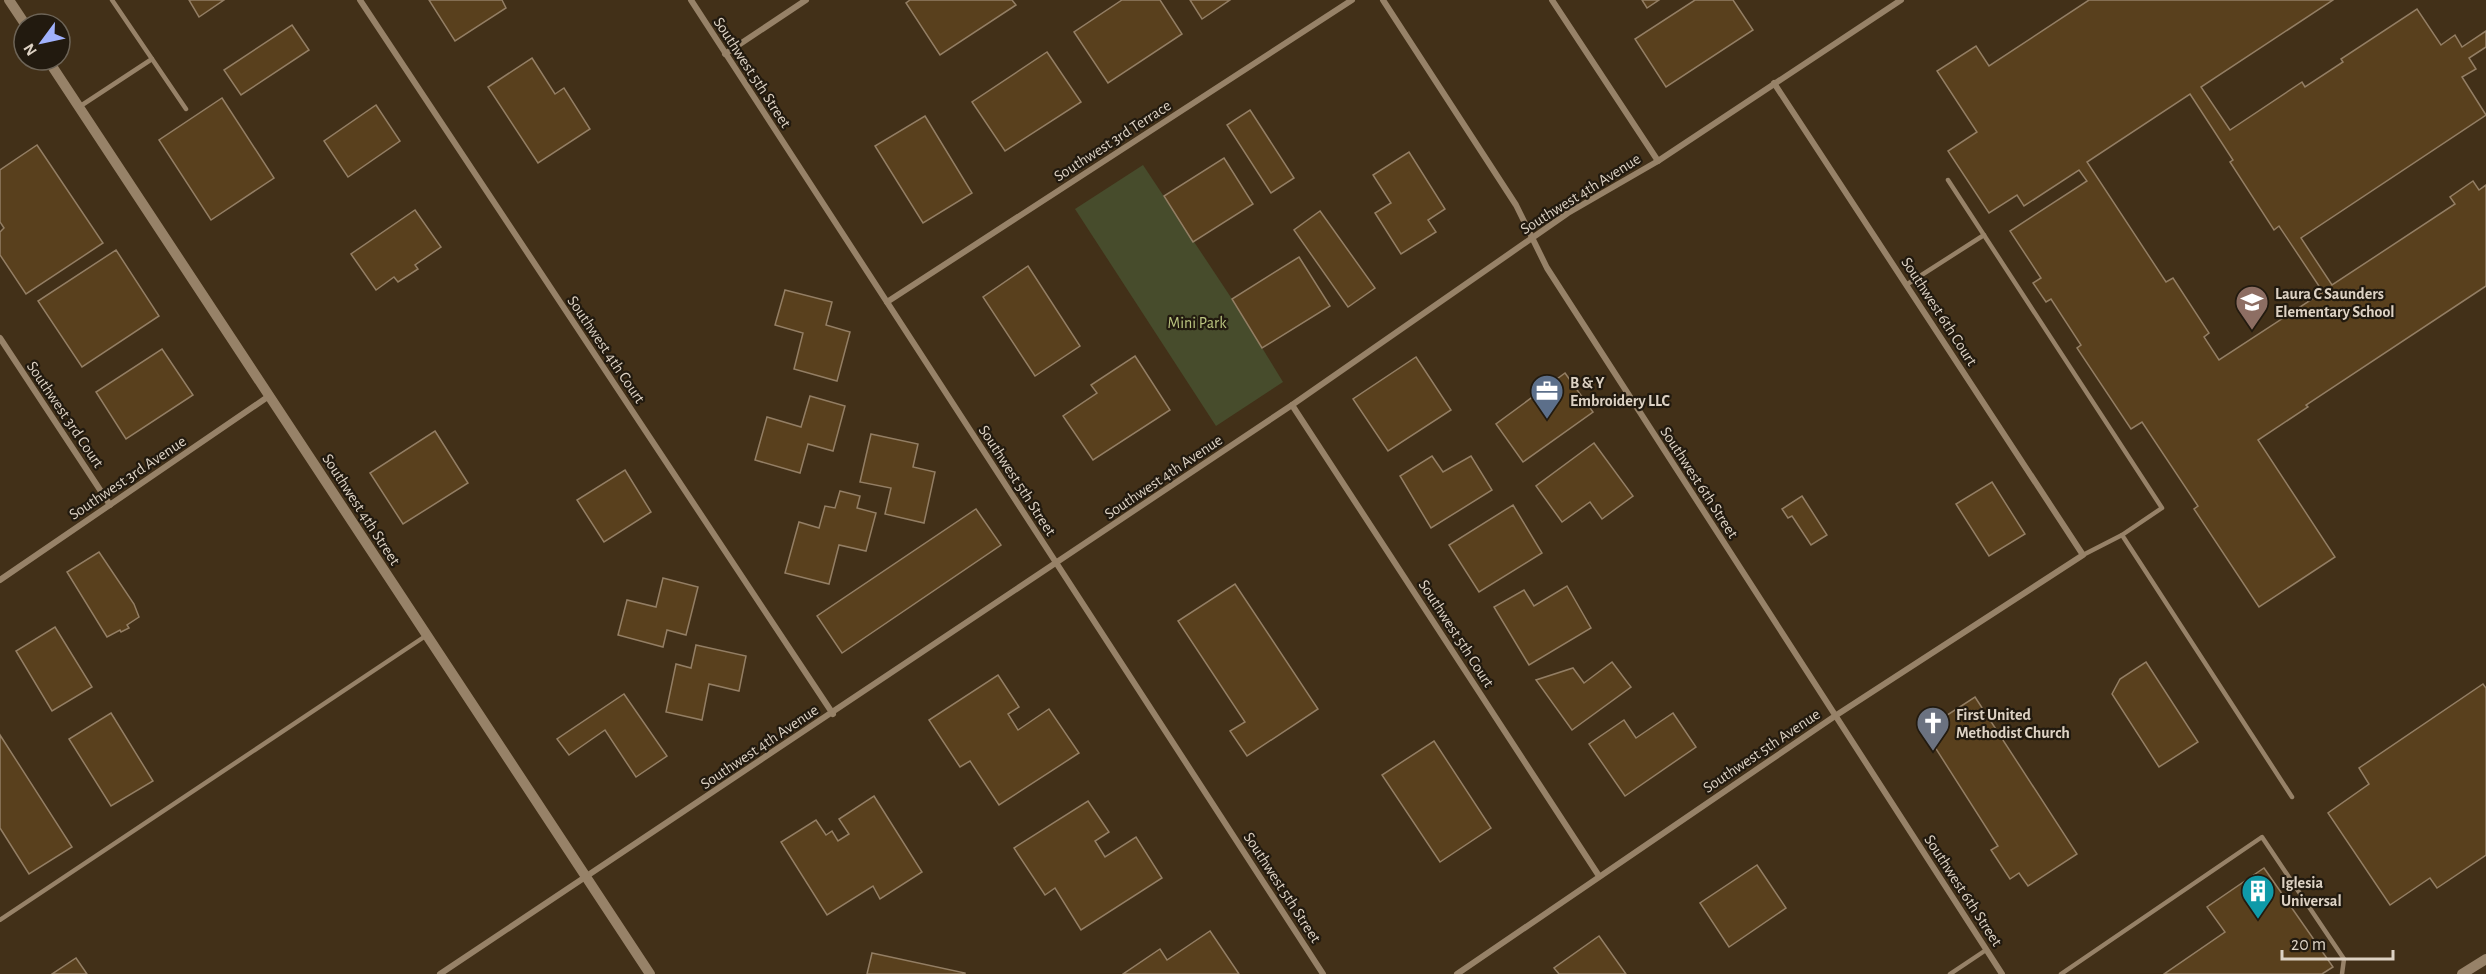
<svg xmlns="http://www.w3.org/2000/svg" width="2486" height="974" font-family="'Alegreya Sans',sans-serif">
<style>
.green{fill:#474c2c}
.building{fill:#59401d;stroke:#937e64;stroke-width:1.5;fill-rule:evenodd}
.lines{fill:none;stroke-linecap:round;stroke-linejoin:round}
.service{stroke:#978268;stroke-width:4.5}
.minor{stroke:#978268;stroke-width:6}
.tertiary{stroke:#978268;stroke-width:10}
.labels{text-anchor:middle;stroke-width:4.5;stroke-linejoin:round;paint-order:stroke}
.street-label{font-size:16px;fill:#ddd2c4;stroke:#221a0f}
.poi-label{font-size:16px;font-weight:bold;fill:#ddd2c4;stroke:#221a0f;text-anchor:start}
.park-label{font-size:16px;fill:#bcc681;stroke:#221a0f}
</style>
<rect width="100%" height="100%" fill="#423018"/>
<polygon class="green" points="1143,165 1232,299 1283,382 1216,426 1075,209"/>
<g class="building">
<polygon points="189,0 224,0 199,17"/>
<polygon points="429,0 502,0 506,8 455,41"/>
<polygon points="910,0 1012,0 1016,5 940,55 906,3"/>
<polygon points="1122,0 1160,0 1182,34 1108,83 1074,32"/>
<polygon points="1190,0 1230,0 1202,19"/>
<polygon points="1642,0 1659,0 1647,8"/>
<polygon points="1695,0 1733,0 1753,30 1666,87 1635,39"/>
<path d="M2089 0H2333L2201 87 2230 130 2302 82 2305 87 2343 62 2341 59 2417 9 2441 45 2455 35 2462 47 2486 31V47L2469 58 2476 69 2462 77 2486 115 2301 238 2332 285 2455 204 2450 197 2473 181 2479 190 2486 185V286L2306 405 2308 407 2258 440 2335 557 2259 607 2194 509 2198 506 2142 422 2131 429 2077 348 2081 345 2051 299 2046 302 2033 283 2041 278 2010 231 2087 181 2079 170 2024 206 2017 195 1989 213 1948 151 1977 132 1937 71 1976 46 1989 66ZM2190 94 2233 160 2230 162 2274 230 2279 226 2323 292 2219 360 2204 337 2209 333 2173 278 2166 282 2087 162Z"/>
<polygon points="292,25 309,50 241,95 224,70"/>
<polygon points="1047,52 1081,102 1005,151 972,102"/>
<polygon points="532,58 555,94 564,88 590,129 538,163 488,87"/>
<polygon points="222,98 274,178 211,220 159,140"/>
<polygon points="376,105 400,141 348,177 324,141"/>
<polygon points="1250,110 1294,178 1271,193 1227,125"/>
<polygon points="925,116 972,193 923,223 875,146"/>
<polygon points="37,145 103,243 26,294 0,255 0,232 4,228 0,222 0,170"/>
<polygon points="1409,152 1445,209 1428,220 1436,232 1401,254 1375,213 1391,203 1373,175"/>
<polygon points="1224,158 1253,204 1193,242 1164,196"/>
<polygon points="415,210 441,247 415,265 418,269 398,282 394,277 376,290 351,254"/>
<polygon points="1320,211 1375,288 1348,307 1294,230"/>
<polygon points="116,250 159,316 82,367 38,301"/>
<polygon points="1299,257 1330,306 1262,348 1232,299"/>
<polygon points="1028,266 1080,346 1035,376 983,297"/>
<polygon points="785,290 832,302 826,325 850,332 837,381 794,369 803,333 775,325"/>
<polygon points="162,349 193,395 126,439 96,392"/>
<polygon points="1135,356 1170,410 1093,460 1063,416 1097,393 1091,385"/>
<polygon points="1416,357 1451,410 1388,451 1353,399"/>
<polygon points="1565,373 1593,412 1523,462 1496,424"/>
<polygon points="810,396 845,406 833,451 808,444 800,473 755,460 767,417 801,427"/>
<polygon points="435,431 468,483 403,524 370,473"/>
<polygon points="871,434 918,444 913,467 935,472 924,523 885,514 891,488 860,482"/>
<polygon points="1594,443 1633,496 1602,519 1590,502 1562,522 1536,486"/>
<polygon points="1432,456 1443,472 1471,456 1492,490 1431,528 1400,476"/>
<polygon points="625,470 651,512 604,542 577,500"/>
<polygon points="1992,482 2025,534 1989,556 1956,504"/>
<polygon points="840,491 860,496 857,508 876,513 866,551 839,545 829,584 785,573 799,522 819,528 825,506 835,508"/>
<polygon points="1802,496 1827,535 1811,545 1792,516 1788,518 1782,509"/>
<polygon points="1513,505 1542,553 1479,592 1449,545"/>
<polygon points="976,509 1001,545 842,653 817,616"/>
<polygon points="99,552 134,604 139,617 127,625 129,628 121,632 120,630 107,637 67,572"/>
<polygon points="663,578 698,587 686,635 667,630 663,647 618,635 627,600 656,607"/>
<polygon points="1235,584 1318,709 1247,756 1230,731 1245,722 1178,621"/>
<polygon points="1567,586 1591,628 1529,665 1494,607 1524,590 1534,606"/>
<polygon points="55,627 92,687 52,711 16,651"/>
<polygon points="696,645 746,656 739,691 709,684 702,720 666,712 676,664 691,668"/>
<polygon points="1612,662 1631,687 1572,730 1536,680 1573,668 1584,683"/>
<polygon points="2146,662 2198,742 2159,767 2112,694 2120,679"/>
<polygon points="998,675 1019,707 1008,714 1018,730 1049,709 1079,753 999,805 970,761 960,767 929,720"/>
<polygon points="2483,684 2486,688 2486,855 2437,888 2430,878 2390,905 2328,813 2369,784 2359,768"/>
<polygon points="624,694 667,756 636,777 605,730 569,755 557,739"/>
<polygon points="1975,697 2077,854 2028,886 2019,873 2010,879 1991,850 1998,846 1924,730"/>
<polygon points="111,713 153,781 111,806 69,739"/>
<polygon points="1673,713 1696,747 1625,796 1589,744 1624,720 1636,738"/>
<polygon points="0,735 72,847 29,874 0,828"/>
<polygon points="1434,741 1491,828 1440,862 1382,775"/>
<polygon points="874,796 922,872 880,899 873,886 827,915 781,842 816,820 826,835 832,831 838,841 849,834 839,819"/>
<polygon points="1088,801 1109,832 1095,841 1105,857 1136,837 1162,878 1081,930 1055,888 1045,895 1014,848"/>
<polygon points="1757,865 1786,908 1729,947 1700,903"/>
<polygon points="2264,868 2333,967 2322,974 2164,974 2225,932 2207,907"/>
<polygon points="1210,931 1239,974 1123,974 1160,949 1167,960"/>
<polygon points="1599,936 1626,974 1559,974 1554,968"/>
<polygon points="872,953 965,973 965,974 867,974"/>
<polygon points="76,958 87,974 52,974"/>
</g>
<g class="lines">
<g class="service">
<polyline points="112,0 186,109"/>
<polyline points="79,107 152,59"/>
<polyline points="1948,180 2162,508 2122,535"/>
<polyline points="1906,285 1984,235"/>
<polyline points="2083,555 2122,535 2292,797"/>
<polyline points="0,920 427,635"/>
<polyline points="1950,974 1986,950"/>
<polyline points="2061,974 2262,837 2344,959 2342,974"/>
</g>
<g class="minor">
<polyline points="360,0 833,714"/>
<polyline points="691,0 1323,974"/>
<polyline points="1383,0 1516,205 1547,268 2002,974"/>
<polyline points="1552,0 1658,161"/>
<polyline points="725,54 806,0"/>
<polyline points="887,302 1352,0"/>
<polyline points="0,338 110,505"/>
<polyline points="1292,405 1599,876"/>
<polyline points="0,580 269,396"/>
<polyline points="440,974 1292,405 1568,213 1658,161 1901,0"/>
<polyline points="1457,974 1835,716 2083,555 1774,83"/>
</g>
<g class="tertiary">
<polyline points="9,0 25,24"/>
<polyline points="48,60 650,974"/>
<polyline points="2462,974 2486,959"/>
</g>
</g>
<defs>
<g id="school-pin" transform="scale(1.725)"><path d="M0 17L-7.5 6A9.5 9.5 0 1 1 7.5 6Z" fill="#8d6e63" stroke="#221a0f"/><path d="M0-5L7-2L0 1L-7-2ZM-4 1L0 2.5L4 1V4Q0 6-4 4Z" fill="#fff"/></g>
<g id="office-pin" transform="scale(1.725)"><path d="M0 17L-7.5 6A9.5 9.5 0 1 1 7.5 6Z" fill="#5c6f8a" stroke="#221a0f"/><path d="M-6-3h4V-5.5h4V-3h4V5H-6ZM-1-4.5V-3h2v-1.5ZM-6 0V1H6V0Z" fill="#fff"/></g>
<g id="church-pin" transform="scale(1.725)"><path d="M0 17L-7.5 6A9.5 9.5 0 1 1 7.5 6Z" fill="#6b7280" stroke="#221a0f"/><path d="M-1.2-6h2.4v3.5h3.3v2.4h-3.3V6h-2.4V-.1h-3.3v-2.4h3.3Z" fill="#fff"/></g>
<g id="building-pin" transform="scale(1.725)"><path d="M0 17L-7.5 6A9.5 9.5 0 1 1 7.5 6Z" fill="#0f9aa8" stroke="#221a0f"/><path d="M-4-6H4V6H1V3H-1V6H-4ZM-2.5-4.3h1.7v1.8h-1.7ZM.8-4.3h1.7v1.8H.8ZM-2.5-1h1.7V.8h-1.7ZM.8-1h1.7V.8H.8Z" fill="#fff"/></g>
</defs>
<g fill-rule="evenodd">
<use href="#school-pin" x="2252" y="302"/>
<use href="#office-pin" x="1547" y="391"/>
<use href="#church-pin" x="1933" y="723"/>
<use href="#building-pin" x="2258" y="891"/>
</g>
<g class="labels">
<g class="street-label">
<text transform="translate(753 72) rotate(57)" y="6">Southwest 5th Street</text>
<text transform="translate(1112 140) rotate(-33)" y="6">Southwest 3rd Terrace</text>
<text transform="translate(1580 193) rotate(-32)" y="6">Southwest 4th Avenue</text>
<text transform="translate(1940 311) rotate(57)" y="6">Southwest 6th Court</text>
<text transform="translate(607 349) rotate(56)" y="6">Southwest 4th Court</text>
<text transform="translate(66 414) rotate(56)" y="6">Southwest 3rd Court</text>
<text transform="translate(1163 476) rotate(-34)" y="6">Southwest 4th Avenue</text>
<text transform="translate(127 477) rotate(-34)" y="6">Southwest 3rd Avenue</text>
<text transform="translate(1018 480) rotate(57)" y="6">Southwest 5th Street</text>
<text transform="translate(1700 482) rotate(57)" y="6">Southwest 6th Street</text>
<text transform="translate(362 509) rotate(57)" y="6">Southwest 4th Street</text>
<text transform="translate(1457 633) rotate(57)" y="6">Southwest 5th Court</text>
<text transform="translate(759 746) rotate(-34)" y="6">Southwest 4th Avenue</text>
<text transform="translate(1761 750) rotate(-34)" y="6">Southwest 5th Avenue</text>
<text transform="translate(1283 887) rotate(57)" y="6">Southwest 5th Street</text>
<text transform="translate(1964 890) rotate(57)" y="6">Southwest 6th Street</text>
</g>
<g class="poi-label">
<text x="2275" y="299">Laura C Saunders<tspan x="2275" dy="18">Elementary School</tspan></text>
<text x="1570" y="388">B &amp; Y<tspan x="1570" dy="18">Embroidery LLC</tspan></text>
<text x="1956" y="720">First United<tspan x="1956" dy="18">Methodist Church</tspan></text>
<text x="2281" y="888">Iglesia<tspan x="2281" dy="18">Universal</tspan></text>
</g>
<g class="park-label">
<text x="1197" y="328">Mini Park</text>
</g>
</g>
<g transform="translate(42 42) rotate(237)"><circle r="28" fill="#221a0f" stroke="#6d6457" stroke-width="1.5"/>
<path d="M0-4.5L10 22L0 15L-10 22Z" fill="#a1b2fd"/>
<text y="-9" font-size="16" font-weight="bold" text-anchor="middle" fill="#ddd2c4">N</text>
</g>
<path d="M2282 950v9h111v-9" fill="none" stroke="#ddd2c4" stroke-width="3"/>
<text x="2291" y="950" font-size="18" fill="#ddd2c4" stroke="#221a0f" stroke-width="4.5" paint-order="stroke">20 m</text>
</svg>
